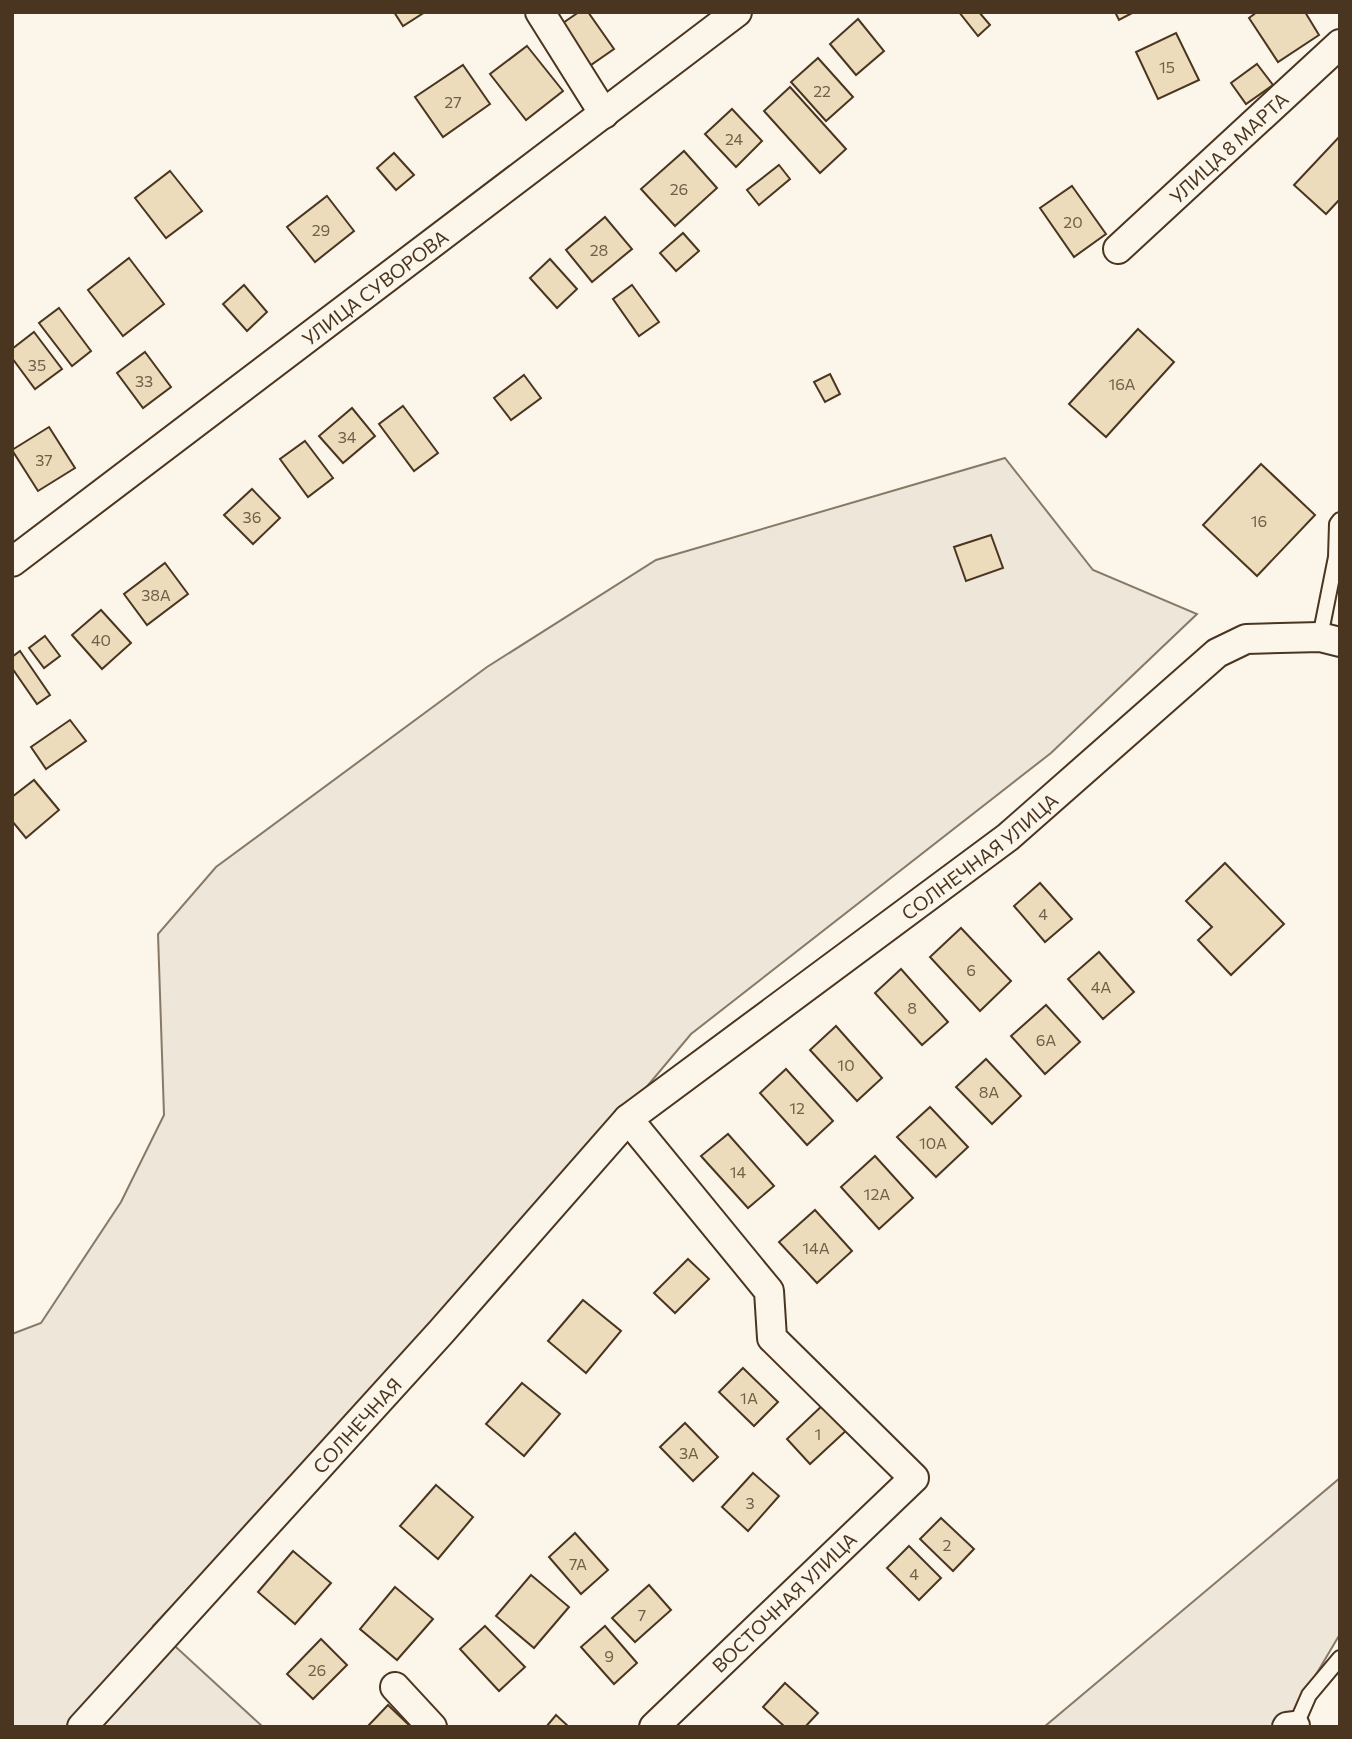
<svg xmlns="http://www.w3.org/2000/svg" width="1352" height="1739" viewBox="0 0 1352 1739" font-family="Commissioner,sans-serif">
	<rect width="100%" height="100%" fill="#fbf6e9"/>
	<g fill="#ede6d9" stroke="#887966" stroke-width="2">
		<polygon points="1005,458 1093,570 1197,614 1051,753 691,1034 441,1332 293,1479 153,1626 263,1727 12,1727 12,1334 41,1323 121,1202 164,1115 158,934 216,867 487,667 656,560"/>
		<polygon points="1340,1478 1340,1634 1285,1727 1044,1727"/>
	</g>
	<g fill="#ecdcbc" stroke="#4a3520" stroke-width="2">
		<polygon points="394,12 425,12 403,26"/>
		<polygon points="579,12 588,12 614,49 588,67 560,25"/>
		<polygon points="959,12 979,12 990,25 978,36"/>
		<polygon points="1115,12 1134,12 1119,20"/>
		<polygon points="1257,12 1305,12 1319,35 1278,62 1249,18"/>
		<polygon points="858,19 884,51 856,75 830,44"/>
		<polygon points="1176,33 1199,80 1158,99 1136,52"/>
		<polygon points="527,46 563,91 526,120 490,74"/>
		<polygon points="818,58 853,97 826,121 791,82"/>
		<polygon points="1257,64 1273,85 1246,104 1231,83"/>
		<polygon points="463,65 490,104 443,137 415,97"/>
		<polygon points="790,87 846,149 820,173 764,111"/>
		<polygon points="732,109 762,141 736,167 705,134"/>
		<polygon points="1340,136 1340,199 1326,214 1294,185"/>
		<polygon points="684,151 717,188 675,226 641,189"/>
		<polygon points="394,153 414,175 396,190 377,168"/>
		<polygon points="779,165 790,179 759,205 747,190"/>
		<polygon points="170,171 202,211 166,238 135,198"/>
		<polygon points="1072,186 1106,234 1074,257 1040,208"/>
		<polygon points="327,196 354,231 315,262 287,227"/>
		<polygon points="605,217 632,249 592,282 566,250"/>
		<polygon points="683,233 699,251 676,271 660,253"/>
		<polygon points="129,258 164,304 123,336 88,290"/>
		<polygon points="550,259 577,289 557,308 530,278"/>
		<polygon points="244,285 267,312 247,331 223,304"/>
		<polygon points="632,285 659,322 639,336 613,299"/>
		<polygon points="59,308 91,351 72,366 39,323"/>
		<polygon points="1138,329 1174,362 1106,437 1069,404"/>
		<polygon points="34,332 62,369 35,389 12,358 12,349"/>
		<polygon points="145,352 171,387 143,408 117,373"/>
		<polygon points="830,374 840,394 825,402 814,382"/>
		<polygon points="524,375 541,398 511,420 494,398"/>
		<polygon points="403,406 438,453 414,471 379,424"/>
		<polygon points="352,408 375,436 343,463 319,436"/>
		<polygon points="49,427 75,468 38,491 12,450"/>
		<polygon points="305,441 333,478 308,497 280,459"/>
		<polygon points="1261,464 1315,515 1257,576 1203,525"/>
		<polygon points="252,489 280,518 253,544 224,515"/>
		<polygon points="991,535 1003,568 966,581 954,547"/>
		<polygon points="165,563 188,594 147,625 124,594"/>
		<polygon points="101,610 131,643 102,669 72,635"/>
		<polygon points="45,636 60,656 44,668 29,648"/>
		<polygon points="20,651 50,695 37,704 12,668 12,657"/>
		<polygon points="70,720 86,741 46,769 31,747"/>
		<polygon points="34,780 59,810 26,838 12,821 12,797"/>
		<polygon points="1225,863 1284,924 1231,975 1198,940 1212,927 1186,901"/>
		<polygon points="1040,883 1072,919 1045,942 1014,906"/>
		<polygon points="961,928 1011,981 980,1011 930,957"/>
		<polygon points="1099,952 1134,992 1103,1019 1068,979"/>
		<polygon points="901,969 948,1022 922,1045 875,993"/>
		<polygon points="1046,1005 1080,1042 1045,1074 1011,1036"/>
		<polygon points="836,1026 882,1078 857,1101 810,1050"/>
		<polygon points="986,1059 1021,1096 992,1124 956,1087"/>
		<polygon points="786,1069 833,1121 807,1145 760,1093"/>
		<polygon points="930,1107 968,1147 936,1177 897,1137"/>
		<polygon points="728,1134 774,1186 748,1208 701,1156"/>
		<polygon points="875,1156 913,1198 879,1229 841,1187"/>
		<polygon points="815,1210 852,1251 817,1283 779,1242"/>
		<polygon points="688,1259 709,1279 675,1313 654,1293"/>
		<polygon points="583,1300 621,1331 586,1373 548,1341"/>
		<polygon points="743,1368 778,1402 754,1426 719,1392"/>
		<polygon points="522,1383 560,1414 524,1456 486,1424"/>
		<polygon points="826,1402 850,1427 810,1464 787,1439"/>
		<polygon points="685,1423 718,1457 693,1481 660,1447"/>
		<polygon points="753,1473 779,1496 748,1531 722,1507"/>
		<polygon points="436,1485 473,1517 438,1559 400,1526"/>
		<polygon points="941,1518 974,1549 953,1571 920,1539"/>
		<polygon points="575,1533 608,1570 581,1594 549,1557"/>
		<polygon points="909,1546 941,1578 919,1600 887,1568"/>
		<polygon points="293,1551 331,1583 295,1624 258,1592"/>
		<polygon points="531,1575 569,1607 534,1648 496,1616"/>
		<polygon points="649,1585 671,1610 635,1642 612,1618"/>
		<polygon points="395,1587 433,1619 397,1660 360,1629"/>
		<polygon points="485,1626 525,1667 499,1691 460,1649"/>
		<polygon points="605,1626 637,1663 614,1684 581,1647"/>
		<polygon points="321,1639 347,1665 313,1699 287,1674"/>
		<polygon points="785,1683 818,1713 805,1727 785,1727 763,1707"/>
		<polygon points="388,1705 411,1727 367,1727"/>
		<polygon points="556,1715 569,1727 546,1727"/>
	</g>
	<g fill="none" stroke-linecap="round" stroke-linejoin="round">
		<g stroke="#4a3520" stroke-width="18">
			<g id="lane">
				<polyline points="1320,637 1336,557 1337,524 1340,520"/>
				<polyline points="1295,1727 1309,1695 1340,1658"/>
			</g>
		</g>
		<g stroke="#4a3520" stroke-width="32">
			<g id="street">
				<polyline points="540,12 604,114"/>
				<path id="s1" d="M1118,249L1340,44"/>
				<path id="s2" d="M12,562L737,12"/>
				<polyline points="628,1119 769,1291 772,1338 914,1478 654,1727"/>
				<polyline points="395,1687 432,1727"/>
				<path id="s3" d="M82,1727L441,1332L628,1119L1008,837L1217,653L1246,639L1320,637L1340,642"/>
				<polyline points="1287,1727 1295,1726"/>
			</g>
		</g>
		<use href="#lane" stroke="#fbf6e9" stroke-width="14"/>
		<use href="#street" stroke="#fbf6e9" stroke-width="28"/>
	</g>
	<g text-anchor="middle" dominant-baseline="central" stroke-width="5" stroke-linejoin="round" paint-order="stroke">
		<g font-size="16" fill="#725f47">
			<text x="1167" y="66">15</text>
			<text x="822" y="90">22</text>
			<text x="453" y="101">27</text>
			<text x="734" y="138">24</text>
			<text x="679" y="188">26</text>
			<text x="1073" y="221">20</text>
			<text x="321" y="229">29</text>
			<text x="599" y="249">28</text>
			<text x="37" y="364">35</text>
			<text x="144" y="380">33</text>
			<text x="1122" y="383">16А</text>
			<text x="347" y="436">34</text>
			<text x="44" y="459">37</text>
			<text x="252" y="516">36</text>
			<text x="1259" y="520">16</text>
			<text x="156" y="594">38А</text>
			<text x="101" y="639">40</text>
			<text x="1043" y="913">4</text>
			<text x="971" y="969">6</text>
			<text x="1101" y="986">4А</text>
			<text x="912" y="1007">8</text>
			<text x="1046" y="1039">6А</text>
			<text x="846" y="1064">10</text>
			<text x="989" y="1091">8А</text>
			<text x="797" y="1107">12</text>
			<text x="933" y="1142">10А</text>
			<text x="738" y="1171">14</text>
			<text x="877" y="1193">12А</text>
			<text x="816" y="1247">14А</text>
			<text x="749" y="1397">1А</text>
			<text x="818" y="1433">1</text>
			<text x="689" y="1452">3А</text>
			<text x="750" y="1502">3</text>
			<text x="947" y="1544">2</text>
			<text x="578" y="1563">7А</text>
			<text x="914" y="1573">4</text>
			<text x="642" y="1614">7</text>
			<text x="609" y="1655">9</text>
			<text x="317" y="1669">26</text>
		</g>
		<g font-size="19" fill="#4a3520" stroke="#fbf6e9">
			<text stroke="none"><textPath href="#s1" startOffset="150">УЛИЦА 8 МАРТА</textPath></text>
			<text stroke="none"><textPath href="#s2" startOffset="455">УЛИЦА СУВОРОВА</textPath></text>
			<text stroke="none"><textPath href="#s3" startOffset="1256">СОЛНЕЧНАЯ УЛИЦА</textPath></text>
			<text stroke="none"><textPath href="#s3" startOffset="408">СОЛНЕЧНАЯ</textPath></text>
			<text transform="translate(784 1602) rotate(-44)">ВОСТОЧНАЯ УЛИЦА</text>
		</g>
	</g>
	<rect width="1352" height="1739" fill="none" stroke="#4a3520" stroke-width="28"/>
</svg>
